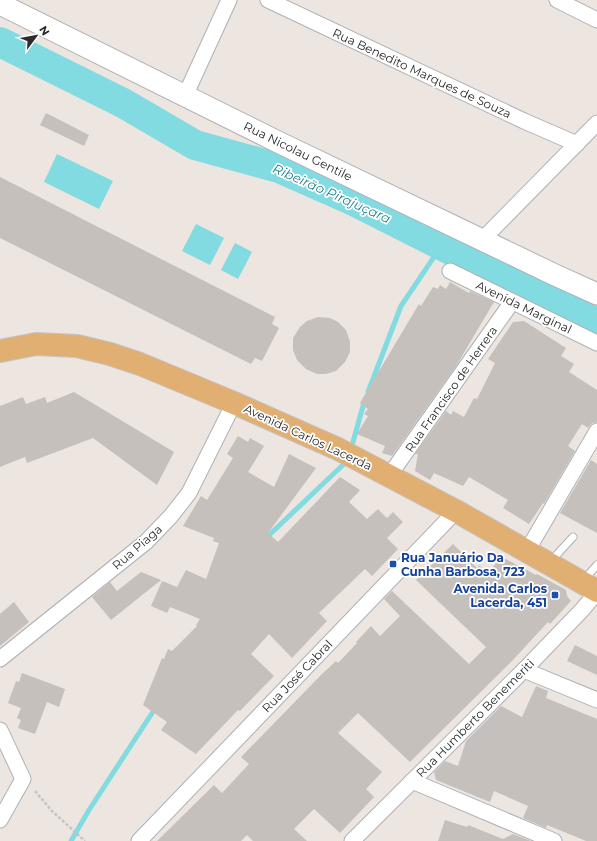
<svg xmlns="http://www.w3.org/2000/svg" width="597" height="841" viewBox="0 0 597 841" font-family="Montserrat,sans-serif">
	<rect width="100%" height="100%" fill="#ece5e0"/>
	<g fill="#81dbe0">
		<polygon points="57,154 113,181 99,209 44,182"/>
		<polygon points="196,224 224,238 210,265 182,251"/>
		<polygon points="235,243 252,252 238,279 221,270"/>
	</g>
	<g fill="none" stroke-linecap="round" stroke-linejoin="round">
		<g stroke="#81dbe0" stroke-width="5">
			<polyline points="368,392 401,306 442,245"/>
			<polyline points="351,449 365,399"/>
			<polyline points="265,539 347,461"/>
			<polyline points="71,841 89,810 156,707"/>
		</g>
		<polyline stroke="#81dbe0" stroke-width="30" points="0,42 123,103 195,145 279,168 354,201 563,307 597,322"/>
	</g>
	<g fill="#c5c0bc">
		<polygon points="46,113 89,135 84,146 40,125"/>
		<polygon points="0,177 275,317 272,324 279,328 262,361 255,358 251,364 0,238"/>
		<polygon points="450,282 469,293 470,291 494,302 456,366 392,456 382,453 385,446 357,434 368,416 364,414 368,409 360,403 419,304 421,306 433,287 438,289 440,285 446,289"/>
		<polygon points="318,317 330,318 338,322 346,330 350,342 350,352 345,362 336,371 326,374 317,374 306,369 297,360 293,350 293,338 300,327 307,321"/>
		<polygon points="524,321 566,348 561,356 574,364 569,372 597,390 597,422 592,423 588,428 582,424 568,446 575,451 544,504 543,503 529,524 503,508 508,500 469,477 463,486 434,473 430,480 415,471 418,454 415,454 446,411 451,415 453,411 464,417 474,398 477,399 495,363 488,359 513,322"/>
		<polygon points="74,392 174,452 157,485 93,438 27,463 25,457 0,467 0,406 23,397 26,404 45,397 47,403"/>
		<polygon points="238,436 248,442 250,438 264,446 248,472 274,487 289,454 316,468 268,533 278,542 340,477 360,490 349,502 367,519 378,509 387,518 393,512 403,522 387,538 398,549 372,576 365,569 319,613 327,621 292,658 269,634 251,654 274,676 240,711 238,710 196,754 161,730 167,722 143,705 162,658 164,659 168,649 172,651 197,626 196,625 200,619 170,607 167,613 151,606 162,581 177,587 186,570 206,579 219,543 213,541 214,538 183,526 201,496 207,500 233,458 227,454"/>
		<polygon points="591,460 597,464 597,533 560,513"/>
		<polygon points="453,544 477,568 479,565 487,573 502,557 536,575 537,574 566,590 567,596 571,601 550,624 548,622 512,661 410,762 358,713 338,733 382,772 366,789 374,797 340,833 314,809 294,829 307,841 253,841 247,835 241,841 157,841 214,785 222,793 249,764 241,757 321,675 336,661 338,663 357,643 356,642 371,626 380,636 400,616 384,599 392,591 469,664 486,647 416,580"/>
		<polygon points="141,572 161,580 111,620 92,597 110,582 117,591"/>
		<polygon points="14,602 29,622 0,646 0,614"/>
		<polygon points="575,645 597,656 597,675 567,661"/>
		<polygon points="22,673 65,689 59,707 47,702 35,734 18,728 21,720 17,718 21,708 8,703 16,681 19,682"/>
		<polygon points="536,686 548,691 546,698 597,719 597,841 586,841 547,825 546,828 523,818 528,806 494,791 490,802 436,780 434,772 445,761 458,766 466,741 501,706 522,717"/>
		<polygon points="445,820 467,827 468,825 503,839 513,834 531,841 438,841"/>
	</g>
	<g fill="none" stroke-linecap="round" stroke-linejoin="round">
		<g stroke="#adb1b7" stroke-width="9">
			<g id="lane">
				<polyline points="550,562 573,537"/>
				<polyline points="583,581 597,565"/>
			</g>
		</g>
		<g stroke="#adb1b7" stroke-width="17">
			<g id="street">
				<polyline points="268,0 524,121 577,144"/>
				<polyline points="557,0 597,20"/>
				<polyline points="185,96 229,0"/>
				<polyline points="483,239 597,123"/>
				<polyline points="450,271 597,343"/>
				<polyline points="389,476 512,302"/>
				<polyline points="527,551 597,431"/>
				<polyline points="0,659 146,542 171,516 189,493 234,403"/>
				<polyline points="524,670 597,700"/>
				<polyline points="0,730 23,779 0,820"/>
				<polyline points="412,781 554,841"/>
				<polyline points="139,841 456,511"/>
				<polyline points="352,841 524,670 582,610 597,592"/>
			</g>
		</g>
		<g stroke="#adb1b7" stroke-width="23">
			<polyline id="secondary" points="0,4 278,142 553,274 597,294"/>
		</g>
		<g stroke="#c4c4c4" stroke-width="24">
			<polyline id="primary" points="0,351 36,344 77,346 110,354 140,364 234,403 338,449 456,511 597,591"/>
		</g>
		<polyline stroke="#c4c4c4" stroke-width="2.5" stroke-dasharray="3 2" stroke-linecap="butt" points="35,791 52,811 85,841"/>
		<use href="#lane" stroke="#fff" stroke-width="7"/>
		<use href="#street" stroke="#fff" stroke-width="15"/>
		<use href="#secondary" stroke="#fff" stroke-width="21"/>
		<use href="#primary" stroke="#e0af71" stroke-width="22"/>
	</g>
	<g fill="#1a4fb4" stroke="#fff" stroke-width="1.5">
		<rect x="389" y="560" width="8" height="8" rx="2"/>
		<rect x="551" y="591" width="8" height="8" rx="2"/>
	</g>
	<g text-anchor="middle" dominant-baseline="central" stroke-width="3.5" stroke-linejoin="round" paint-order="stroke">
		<g font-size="12" fill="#2c2c2c" stroke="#fff">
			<text transform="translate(422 73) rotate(25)">Rua Benedito Marques de Souza</text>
			<text transform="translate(298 151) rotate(26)">Rua Nicolau Gentile</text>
			<text transform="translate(524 307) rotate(26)">Avenida Marginal</text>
			<text transform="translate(451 389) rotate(-55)">Rua Francisco de Herrera</text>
			<text transform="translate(308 437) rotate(25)">Avenida Carlos Lacerda</text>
			<text transform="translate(137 547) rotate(-41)">Rua Piaga</text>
			<text transform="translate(297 676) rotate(-46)">Rua José Cabral</text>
			<text transform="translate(475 718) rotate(-45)">Rua Humberto Benemeriti</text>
		</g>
		<g font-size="12" font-weight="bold" fill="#164399" stroke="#fff" text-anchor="start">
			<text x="401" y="557">Rua Januário Da<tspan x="401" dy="14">Cunha Barbosa, 723</tspan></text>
			<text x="547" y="588" text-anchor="end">Avenida Carlos<tspan x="547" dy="14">Lacerda, 451</tspan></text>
		</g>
		<g font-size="13" font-style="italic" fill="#1f7f8e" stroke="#fff">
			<text transform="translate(332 193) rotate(24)">Ribeirão Pirajuçara</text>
		</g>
	</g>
	<g transform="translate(36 36) rotate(58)" stroke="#ffffff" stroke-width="3" paint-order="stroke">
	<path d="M0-3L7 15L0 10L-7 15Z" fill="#2c2c2c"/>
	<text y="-6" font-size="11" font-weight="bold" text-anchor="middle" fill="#2c2c2c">N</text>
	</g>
</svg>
